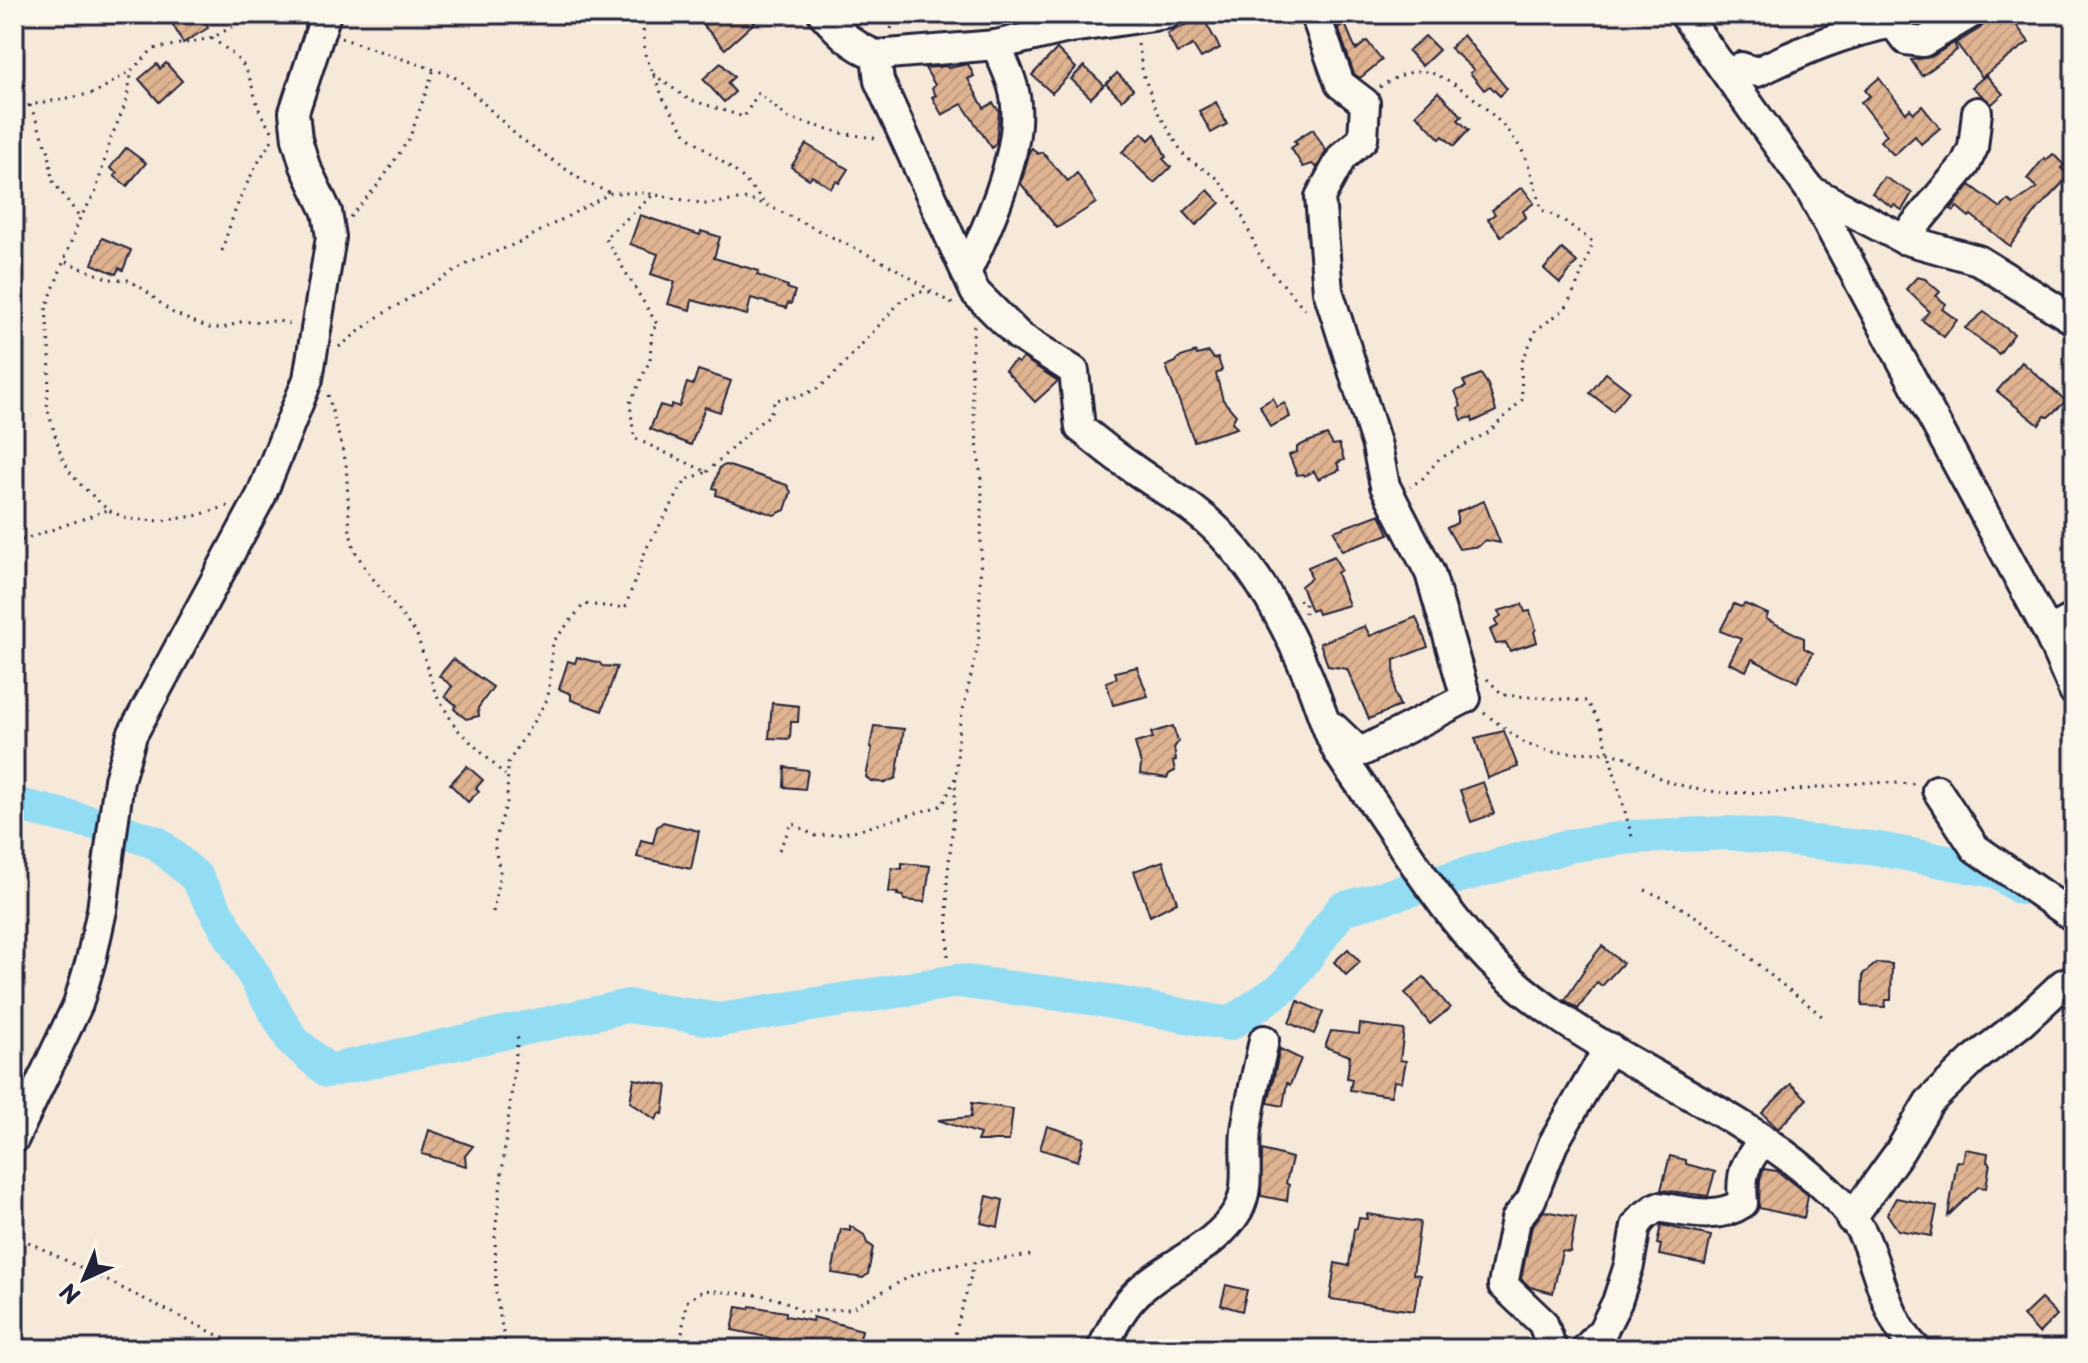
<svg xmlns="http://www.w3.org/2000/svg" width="2088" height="1363" viewBox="0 0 2088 1363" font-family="'Playpen Sans',sans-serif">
	<defs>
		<pattern id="building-hatch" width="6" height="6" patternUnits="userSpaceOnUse" patternTransform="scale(2)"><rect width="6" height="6" fill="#e0b391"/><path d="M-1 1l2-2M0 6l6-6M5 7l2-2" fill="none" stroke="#c09a7e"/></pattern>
	</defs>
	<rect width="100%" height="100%" fill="#f6e9da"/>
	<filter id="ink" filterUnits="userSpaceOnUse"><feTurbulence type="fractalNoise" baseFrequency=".0125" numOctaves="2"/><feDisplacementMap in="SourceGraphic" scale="16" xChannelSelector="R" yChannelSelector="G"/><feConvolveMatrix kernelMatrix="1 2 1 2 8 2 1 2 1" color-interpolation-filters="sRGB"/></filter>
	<g filter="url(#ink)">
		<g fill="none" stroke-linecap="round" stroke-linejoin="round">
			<polyline stroke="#92ddf4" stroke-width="34" points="14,804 111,827 157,843 196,877 292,1040 328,1071 628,1006 720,1020 957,981 1090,998 1229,1024 1285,986 1342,909 1568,846 1632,837 1729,833 1879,849 1995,871 2021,888"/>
		</g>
		<g fill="url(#building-hatch)" stroke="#22223b" stroke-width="2">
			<polygon points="167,14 200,14 208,28 183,43"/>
			<polygon points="715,14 764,14 725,49 703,25"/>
			<polygon points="1995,14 2008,14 2029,42 1982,77 1956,43 1979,29"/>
			<polygon points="1202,16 1220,48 1201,58 1193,45 1177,53 1167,34"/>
			<polygon points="1345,24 1356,50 1367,41 1382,60 1360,78 1354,74 1338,27"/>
			<polygon points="1463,35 1507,89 1500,96 1490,86 1484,90 1470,73 1474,70 1450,48"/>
			<polygon points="1425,36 1439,50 1422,66 1408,51"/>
			<polygon points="1954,43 1957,50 1922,76 1911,60 1931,57"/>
			<polygon points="1057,49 1076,68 1052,93 1032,75"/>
			<polygon points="166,63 182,81 159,102 139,79 157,64 160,69"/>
			<polygon points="721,63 734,77 727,83 735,92 724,102 703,79"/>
			<polygon points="968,64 974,76 968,79 984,108 993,103 999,111 996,143 992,148 962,104 942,115 932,97 936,95 932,89 935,85 925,68 947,66 948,68"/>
			<polygon points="1084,66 1104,85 1091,98 1071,79"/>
			<polygon points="1117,73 1133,89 1122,100 1106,84"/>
			<polygon points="1986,75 2003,94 1992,104 1972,87"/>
			<polygon points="1879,78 1906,113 1910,109 1914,113 1922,106 1940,128 1921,144 1915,136 1894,155 1880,141 1887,135 1861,102 1870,96 1865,90"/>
			<polygon points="1438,92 1462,116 1458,120 1469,130 1454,146 1443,136 1440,139 1416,114"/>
			<polygon points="1216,102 1227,124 1211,133 1199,111"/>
			<polygon points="1313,129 1326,151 1317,168 1312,164 1303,167 1291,148 1297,144 1294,141"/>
			<polygon points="1142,133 1149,140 1155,134 1166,157 1163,159 1171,167 1154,183 1122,152"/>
			<polygon points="806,144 848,169 839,183 836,181 831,188 812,176 809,179 791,167"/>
			<polygon points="126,148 146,163 127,186 114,176 117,173 110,168"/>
			<polygon points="1032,148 1038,154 1042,152 1068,181 1077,173 1096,203 1057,228 1021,184 1030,150"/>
			<polygon points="2053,154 2064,165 2061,168 2064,171 2070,168 2073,172 2039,208 2010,246 1971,215 1969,217 1957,207 1954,211 1951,209 1970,185 2001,208 2008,200 2013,204 2037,188 2027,179 2044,158 2046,160"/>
			<polygon points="1884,177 1912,193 1902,210 1894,205 1892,207 1872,193"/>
			<polygon points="1522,187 1534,203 1523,211 1526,217 1501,236 1488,219 1495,214 1492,210"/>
			<polygon points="1208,190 1220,203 1196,225 1184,212"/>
			<polygon points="640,215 700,235 701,231 720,237 714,258 759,271 757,275 788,286 787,288 795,291 791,304 788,303 786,308 751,298 747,315 692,300 690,310 668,304 675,282 651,274 658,254 630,244"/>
			<polygon points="102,238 131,250 123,270 119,268 116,274 92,264"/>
			<polygon points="1562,249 1577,262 1560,283 1544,269"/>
			<polygon points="1917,277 1925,279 1940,292 1936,296 1946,304 1942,309 1957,320 1944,337 1922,320 1929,311 1906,289"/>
			<polygon points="1984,312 2014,334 1999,354 1965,328"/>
			<polygon points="1196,352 1197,355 1209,352 1214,359 1218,358 1222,370 1216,374 1223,400 1236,415 1232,422 1237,428 1194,441 1166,366 1176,362 1178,358"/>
			<polygon points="1023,358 1058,381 1035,402 1005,370 1015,361 1018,363"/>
			<polygon points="2022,362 2066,401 2048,417 2045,416 2039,425 1997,391"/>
			<polygon points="698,370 731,381 720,412 705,407 691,445 650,429 660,405 670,408 672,404 679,407 687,383 693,385"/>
			<polygon points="1606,373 1629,391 1613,411 1590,393"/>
			<polygon points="1481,374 1488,385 1496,411 1473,422 1472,417 1462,420 1458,408 1461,406 1455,391 1466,387 1463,381"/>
			<polygon points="1273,398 1277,407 1285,403 1290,417 1270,427 1260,406"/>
			<polygon points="1327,435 1333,445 1339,444 1344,460 1337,463 1340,470 1318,479 1314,471 1304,476 1303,474 1297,475 1289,455 1297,452 1297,447 1305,443"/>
			<polygon points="726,465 787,485 791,492 785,510 774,515 716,495 717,489 713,488 720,467"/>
			<polygon points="1484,501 1500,543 1485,540 1479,546 1459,549 1447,528 1457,523 1457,512"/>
			<polygon points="1380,514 1389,534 1342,551 1334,531"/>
			<polygon points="1334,556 1341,570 1337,573 1349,605 1318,614 1316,609 1311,611 1301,586 1311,578 1308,567"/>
			<polygon points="1522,604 1525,612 1530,611 1536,629 1534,632 1537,642 1510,651 1506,643 1496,644 1490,630 1498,626 1495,620 1501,616 1498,611"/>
			<polygon points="1734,604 1741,607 1745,604 1768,614 1766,619 1804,638 1804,648 1813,653 1797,682 1752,659 1746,671 1729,663 1741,639 1720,631"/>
			<polygon points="1416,617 1428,647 1394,660 1395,694 1400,706 1369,719 1347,669 1328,666 1320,643 1365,626 1370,636"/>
			<polygon points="577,657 600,663 602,666 617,667 602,711 571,700 571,694 559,689 568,661 575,663"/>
			<polygon points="453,659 493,687 478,708 479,716 466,719 454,709 456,705 445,696 452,686 439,676"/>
			<polygon points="1137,667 1148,696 1113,705 1106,682 1117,678 1115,672"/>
			<polygon points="772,703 799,706 798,722 791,722 790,739 769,738"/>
			<polygon points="874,726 904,729 896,778 885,783 871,781 866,777 872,748 870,747"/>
			<polygon points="1173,726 1178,742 1174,748 1176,760 1173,762 1175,771 1169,774 1167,778 1140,774 1141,764 1135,743 1153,738 1151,733"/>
			<polygon points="1504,731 1518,767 1488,778 1475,738"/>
			<polygon points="467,766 483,780 476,788 479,791 468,802 450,784"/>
			<polygon points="785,767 808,770 805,789 784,787"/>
			<polygon points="1483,782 1494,814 1471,822 1460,790"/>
			<polygon points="663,822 699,831 691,869 637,857 641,840 653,843 657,827"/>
			<polygon points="1163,861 1177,902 1150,916 1134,871"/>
			<polygon points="902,863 930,866 925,902 904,900 903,896 897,895 898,893 889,892 892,868 902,869"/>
			<polygon points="1602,946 1623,963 1602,986 1597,982 1578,1009 1565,1000 1584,971 1583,970"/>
			<polygon points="1348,949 1360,962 1346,975 1334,962"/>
			<polygon points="1877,963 1892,964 1891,1000 1886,1000 1885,1007 1862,1006 1863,974"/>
			<polygon points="1424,977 1450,1008 1430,1024 1405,993"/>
			<polygon points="1298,1001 1323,1012 1314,1034 1289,1023"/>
			<polygon points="1360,1024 1404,1030 1400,1060 1406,1061 1402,1082 1394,1081 1391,1096 1350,1090 1352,1079 1347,1078 1350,1056 1325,1047 1331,1031 1359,1034"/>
			<polygon points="1280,1049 1301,1059 1290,1085 1287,1083 1283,1106 1268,1103"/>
			<polygon points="634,1079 667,1085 663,1114 659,1113 656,1120 630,1102"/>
			<polygon points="1791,1084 1807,1099 1778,1129 1762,1113"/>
			<polygon points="972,1103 1013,1109 1009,1141 977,1141 980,1134 938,1120 971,1117"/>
			<polygon points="1047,1126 1084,1138 1078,1161 1040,1149"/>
			<polygon points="429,1130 473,1146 465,1156 466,1166 422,1154"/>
			<polygon points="1965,1149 1988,1153 1987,1162 1990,1163 1986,1188 1978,1187 1948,1216 1957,1161 1963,1162"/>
			<polygon points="1262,1150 1292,1158 1286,1183 1289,1185 1287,1201 1261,1196"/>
			<polygon points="1670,1156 1686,1160 1686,1164 1715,1172 1708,1196 1661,1190"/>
			<polygon points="1764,1169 1777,1171 1808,1195 1804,1218 1759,1208 1760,1179"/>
			<polygon points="987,1196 1003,1200 998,1227 981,1223"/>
			<polygon points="1896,1198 1937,1206 1931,1236 1898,1230 1887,1214"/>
			<polygon points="1544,1211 1576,1217 1570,1252 1562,1251 1553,1293 1530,1287 1521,1279 1532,1226"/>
			<polygon points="1367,1214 1420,1222 1413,1274 1420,1275 1414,1311 1330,1299 1335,1263 1349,1266 1354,1229 1357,1228 1359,1218 1368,1219"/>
			<polygon points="1661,1225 1711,1236 1705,1264 1659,1255 1661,1245 1657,1244"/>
			<polygon points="850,1226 864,1235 867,1243 873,1247 868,1274 863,1278 832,1273 841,1229 850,1231"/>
			<polygon points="1226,1285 1247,1290 1242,1311 1221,1305"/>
			<polygon points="2041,1299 2057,1315 2039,1333 2023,1316"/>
			<polygon points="750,1306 786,1312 786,1316 812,1321 813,1317 862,1330 858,1349 826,1349 732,1330 737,1307 749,1309"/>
		</g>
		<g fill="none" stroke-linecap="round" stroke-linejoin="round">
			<g stroke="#22223b" stroke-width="34">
				<g id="minor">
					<path d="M823,14C839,32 852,46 876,55L996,45L1064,29L1167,14"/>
					<polyline points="1315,14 1340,84 1365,103 1363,139 1342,157 1320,197 1328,291 1377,446 1385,486 1430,573 1466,698 1363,751 1355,748 1333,727"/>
					<polyline points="1684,14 1810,190 2048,632 2074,691"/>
					<path d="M876,55L879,81L975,292L1019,336L1074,371L1080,428C1097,441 1113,455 1131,467C1161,489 1197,508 1223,536C1257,572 1284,621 1304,667C1317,694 1323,723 1337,750C1350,772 1367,793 1381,814C1411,858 1439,903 1475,944C1564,1046 1703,1086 1807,1172C1829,1190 1854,1213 1865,1239C1881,1276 1887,1320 1916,1349"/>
					<path d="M1741,67L1757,72C1804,50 1842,33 1893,23L1906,40L1923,42L1970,14"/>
					<polyline points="1810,190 1903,239 1978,260 2074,320"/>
					<polyline points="1903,239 1965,165 1973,148 1977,112"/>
					<path d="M966,273C988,227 1020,156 1016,105C1015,84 1004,64 996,45"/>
					<polyline points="2048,632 2074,618"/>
					<polyline points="1937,790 1975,848 2074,917"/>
					<polyline points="14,1139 78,1004 91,960 102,910 119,780 132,735 261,496 308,379 331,237 327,212 305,166 297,139 294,112 326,14"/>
					<polyline points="1851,1219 1900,1151 1929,1102 1973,1060 2022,1022 2063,984 2074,980"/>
					<path d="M1102,1349C1111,1330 1119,1312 1134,1296C1164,1264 1215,1250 1238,1210C1251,1187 1243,1157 1246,1131C1250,1101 1258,1070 1264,1040"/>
					<polyline points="1552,1349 1543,1323 1503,1285 1516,1219 1531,1200 1553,1144 1609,1047"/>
					<path d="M1586,1349L1603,1330L1617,1302L1629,1265L1636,1226L1643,1217L1657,1207C1687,1211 1716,1221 1743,1203C1740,1172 1745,1164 1763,1140"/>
				</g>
			</g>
			<g stroke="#22223b" stroke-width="3" stroke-dasharray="2 6" stroke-linecap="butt">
				<polyline points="642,14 645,54 664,100 687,135 741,176 765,203"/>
				<polyline points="891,29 897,14"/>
				<path d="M212,38C224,48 242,58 248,74C257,98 255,110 273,132"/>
				<polyline points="341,38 453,76 466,86 517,136 586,183 611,193"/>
				<polyline points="1138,44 1143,74 1157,111 1185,157 1217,178 1238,206 1261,259 1309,314"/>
				<polyline points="653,74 688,99 744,117 758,93 788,118 842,133 880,139"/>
				<path d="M1380,87C1393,78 1411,69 1427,72C1458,78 1511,127 1525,156C1532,173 1536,193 1542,210L1566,222L1593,242L1578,283L1565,309L1536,330L1521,364L1522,400L1489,432L1439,459L1423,478L1410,487"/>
				<polyline points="30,105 49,152 52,180 79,216"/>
				<polyline points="14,114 30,105 95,93 132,70"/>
				<polyline points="350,217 381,181 410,137 434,69"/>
				<path d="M222,251C235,206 247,179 272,140"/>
				<polyline points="66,262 109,279 129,280 146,291 171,312 209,328 223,328 241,322 278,321 292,324"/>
				<polyline points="339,347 376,318 467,264 522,241 611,193 645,193 706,204 746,199 765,204 893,267 954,305"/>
				<polyline points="328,395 346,463 350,533 355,551 367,571 417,635 435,692 456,728 505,775"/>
				<path d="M707,472C728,453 748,430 770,415L775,400L800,396L817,389L832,377L902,300L919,292H932"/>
				<polyline points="228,506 195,516 160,521 128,519 108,510 82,486 71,474 61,455 47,407 50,359 46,308 80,218 95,194 111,138 126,103 132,70 153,49 212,38 246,19 264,14 299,21"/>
				<polyline points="14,543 108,510"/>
				<polyline points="1299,600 1305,602 1305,613"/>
				<polyline points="1487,679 1503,695 1587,701 1601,725 1632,837"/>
				<polyline points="1484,713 1526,744 1552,752 1609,753 1626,757 1663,780 1694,789 1727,793 1780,792 1870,782 1916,784"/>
				<polyline points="779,850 792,823 815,836 838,834 863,829 943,805 955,778"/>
				<path d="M1645,890C1692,909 1730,940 1768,973C1788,990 1806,1001 1826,1020"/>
				<polyline points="493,912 500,872 494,844 507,802 508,763 548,698 553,642 584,604 625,608 646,549 686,480 707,472 634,438 630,403 650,360 652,329 658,326 605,238 653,195"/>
				<polyline points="948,956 947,881 954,814 959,727 979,641 982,489 973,405 971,363 974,324"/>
				<polyline points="14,1235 246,1349"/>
				<polyline points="506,1349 496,1294 495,1233 518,1036"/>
				<polyline points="680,1349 686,1302 704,1290 767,1296 789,1303 802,1312 850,1309 913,1275 940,1267 1032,1255"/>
				<polyline points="951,1349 975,1261"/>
			</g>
			<use href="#minor" stroke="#fbf7ec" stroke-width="28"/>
		</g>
	</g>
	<rect width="2088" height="1363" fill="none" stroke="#fbf7ec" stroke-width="48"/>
	<rect x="24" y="24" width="2040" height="1315" fill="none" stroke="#22223b" stroke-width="3" filter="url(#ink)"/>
	<g transform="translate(84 1279) rotate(224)" stroke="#fbf7ec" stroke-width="6" paint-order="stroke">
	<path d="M0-6L14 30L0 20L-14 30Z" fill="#22223b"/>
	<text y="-12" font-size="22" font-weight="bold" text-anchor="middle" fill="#22223b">N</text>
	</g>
</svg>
